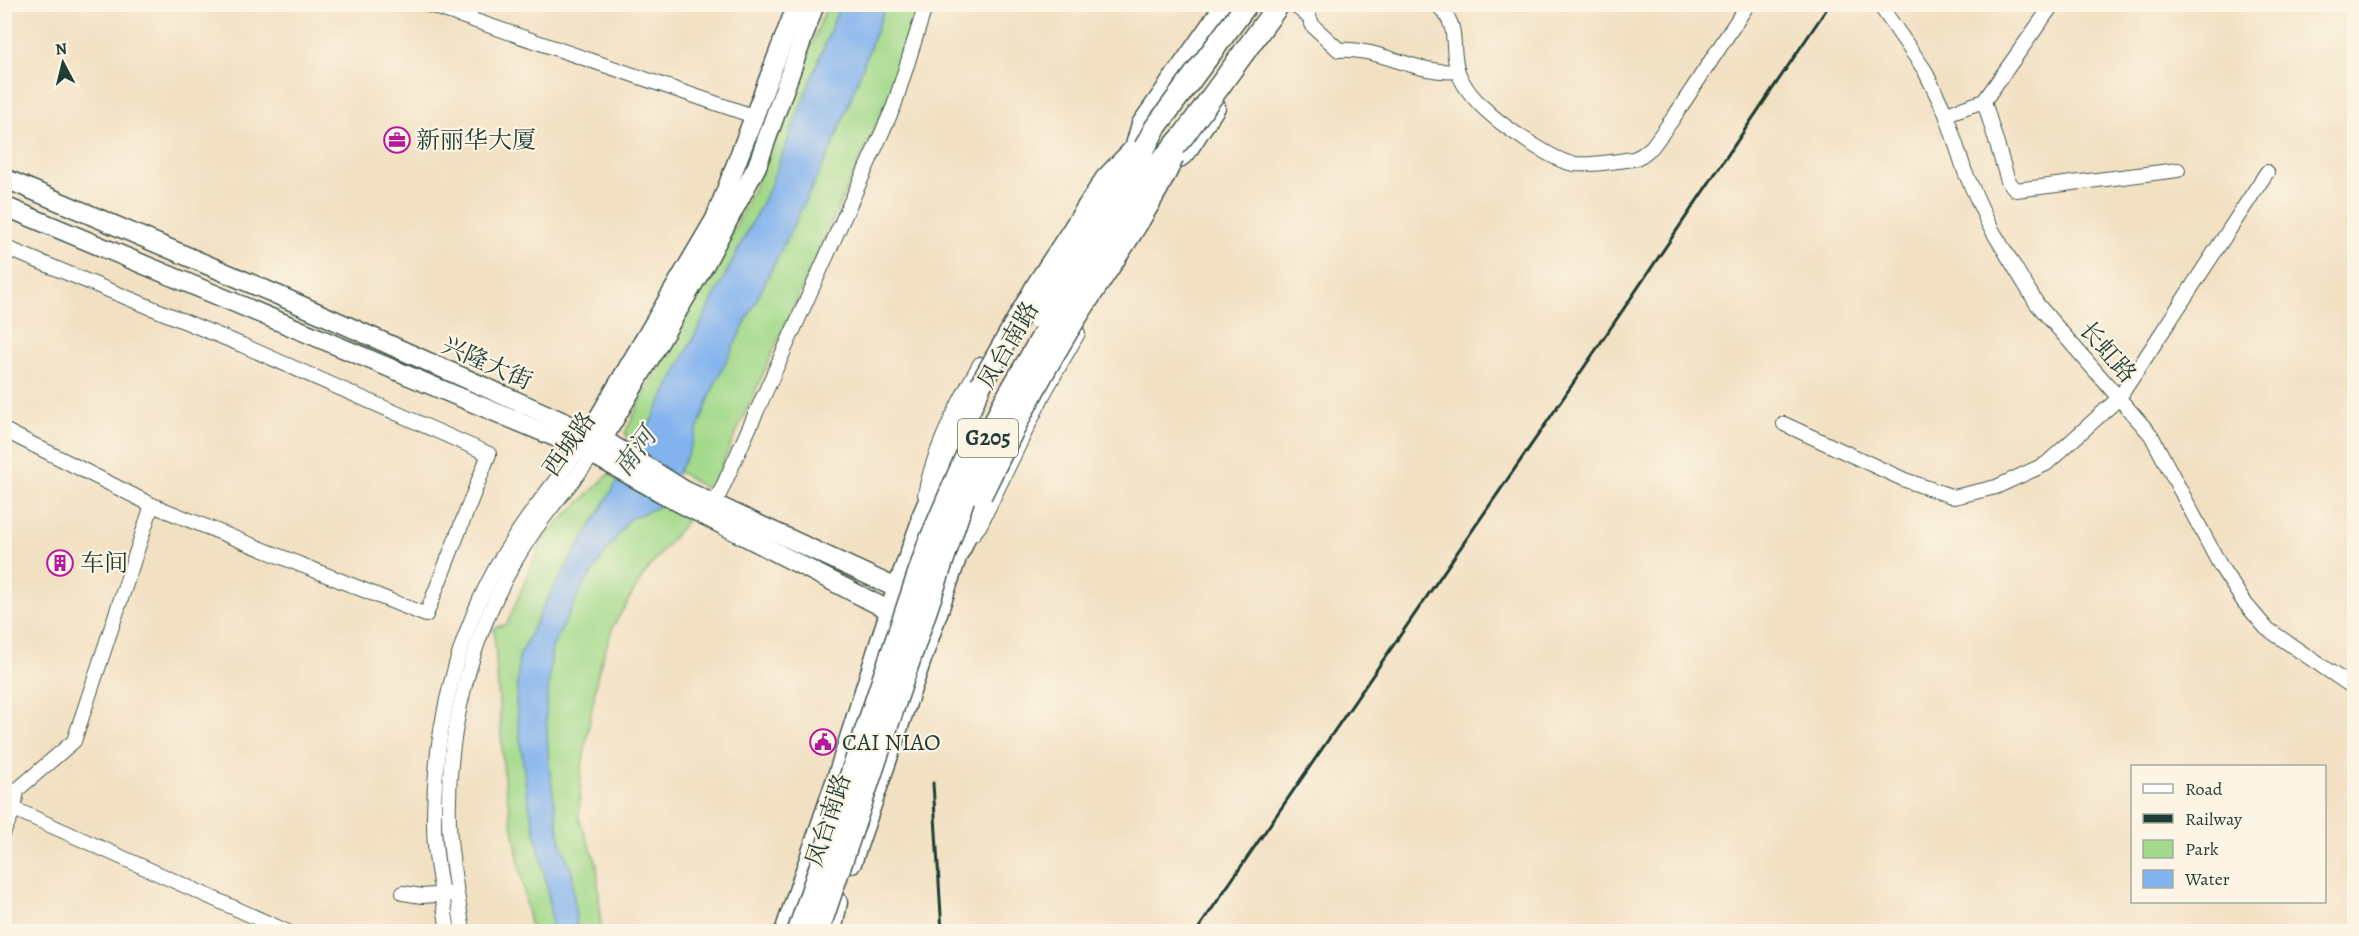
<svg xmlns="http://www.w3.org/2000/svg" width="2359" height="936" viewBox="0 0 2359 936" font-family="Alegreya,'Noto Serif SC',serif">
	<rect width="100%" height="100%" fill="#fcf5e5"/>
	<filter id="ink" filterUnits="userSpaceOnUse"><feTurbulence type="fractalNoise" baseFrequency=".0167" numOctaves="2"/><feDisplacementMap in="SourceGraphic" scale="12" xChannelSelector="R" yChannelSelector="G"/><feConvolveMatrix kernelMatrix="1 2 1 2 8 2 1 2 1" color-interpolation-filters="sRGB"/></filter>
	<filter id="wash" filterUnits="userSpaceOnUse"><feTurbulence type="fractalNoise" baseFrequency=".008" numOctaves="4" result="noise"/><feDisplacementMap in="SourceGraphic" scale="24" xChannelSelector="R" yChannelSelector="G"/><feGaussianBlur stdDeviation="1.35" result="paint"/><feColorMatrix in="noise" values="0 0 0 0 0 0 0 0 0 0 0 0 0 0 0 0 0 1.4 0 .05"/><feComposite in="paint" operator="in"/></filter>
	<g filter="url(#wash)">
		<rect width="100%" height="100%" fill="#f2e0c2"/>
		<g fill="#a2d98a" stroke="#608b5f" stroke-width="1.5">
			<polygon points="827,5 919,5 888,98 710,491 630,442 625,433 646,390 719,261 773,147"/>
			<polygon points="609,474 687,520 643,576 613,626 598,672 581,773 579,819 597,864 601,931 531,931 504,778 494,628 507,624 544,537"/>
		</g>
		<polygon fill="#83b3ee" stroke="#517891" stroke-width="1.5" points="840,5 886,5 834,143 714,386 688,454 658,507 629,519 583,586 552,648 546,713 549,766 560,839 572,872 577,931 553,931 547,886 527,795 516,705 519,657 545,603 639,445 769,189"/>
	</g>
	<g filter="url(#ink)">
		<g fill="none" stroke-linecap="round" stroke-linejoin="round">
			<g stroke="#3f5549" stroke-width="16">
				<g id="minor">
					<polyline points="426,4 756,117"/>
					<path d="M1293,4L1309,17L1313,26L1339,50C1380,47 1416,75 1457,71"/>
					<path d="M1436,4C1462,26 1449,45 1458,72C1463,86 1476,102 1488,112C1503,126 1555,162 1574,164C1594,166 1615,161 1634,159L1642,155L1652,147L1674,117L1748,4"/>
					<polyline points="1879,4 1924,69 1946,114 1965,172 1989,225 2037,304 2151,435 2221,567 2244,602 2266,628 2354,688"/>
					<polyline points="1984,101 2008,181 2016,190 2178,170"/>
					<polyline points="1946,114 1984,101 2053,4"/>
					<polyline points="4,247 242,345 489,454 426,615 152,505 4,430"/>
					<polyline points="1784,424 1905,480 1954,497 1996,487 2046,464 2119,398 2267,172"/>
					<path d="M925,495C932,454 959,401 980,364"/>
					<polyline points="715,504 894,106 926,4"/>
					<polyline points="973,534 980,525 1044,393 1078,333"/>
					<polyline points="14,809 288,932"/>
					<polyline points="4,831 14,809 17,790 74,741 152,505"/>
					<polyline points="403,893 422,896 449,894"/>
					<path d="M448,932C443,895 434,859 434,823C433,730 457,631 505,552C528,515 554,482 581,448"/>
					<path d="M463,932C458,895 450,860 449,823C446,733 471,636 517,558C538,521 567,489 593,455"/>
				</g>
			</g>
			<g stroke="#3f5549" stroke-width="21">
				<g id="major">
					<polyline points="1128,163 1132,156 1141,124 1225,4"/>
					<polyline points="1165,169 1186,153 1216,107"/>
					<polyline points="4,178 280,296 604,440 684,490 907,593"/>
					<polyline points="4,206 581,448 676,501 900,616"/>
					<polyline points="583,444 715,219 797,4"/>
					<polyline points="597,449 704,266 757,166 815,4"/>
					<polyline points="852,863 960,549 961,536"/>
					<polyline points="784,932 836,779 897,587 922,518 929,508"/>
					<polyline points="832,932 838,902"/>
				</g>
			</g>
			<g stroke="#3f5549" stroke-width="24">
				<g id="highway">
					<polyline points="922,518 981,384"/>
					<polyline points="960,549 981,495"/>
				</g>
			</g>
			<use href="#minor" stroke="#fff" stroke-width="14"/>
			<use href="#major" stroke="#fff" stroke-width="18"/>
			<use href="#highway" stroke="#fff" stroke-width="21"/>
			<g stroke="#1f3d34" stroke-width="3">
				<polyline points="933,783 942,932"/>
				<polyline points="1196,932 1549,419 1830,4"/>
			</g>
			<g stroke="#3f5549" stroke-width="24" stroke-linecap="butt">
				<g id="highway-bridge">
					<polyline points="1037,317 1093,226 1136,164 1155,128 1247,4"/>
					<polyline points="981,384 1038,284 1068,238 1106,179 1132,152"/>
					<path d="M981,495C1007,442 1033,388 1064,337C1100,277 1144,221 1173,157"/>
					<polyline points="798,932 928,545 967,454"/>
					<polyline points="818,932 964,498 976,464 1002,406 1070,289 1149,175 1184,135 1279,4"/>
				</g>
			</g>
			<use href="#highway-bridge" stroke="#fff" stroke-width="21"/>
		</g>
	</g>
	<defs>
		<g id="office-ring" transform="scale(1.35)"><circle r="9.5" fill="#fcf5e5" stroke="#b5179e" stroke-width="1.5"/><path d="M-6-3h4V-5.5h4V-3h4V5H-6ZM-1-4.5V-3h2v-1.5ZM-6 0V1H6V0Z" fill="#b5179e"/></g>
		<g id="building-ring" transform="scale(1.35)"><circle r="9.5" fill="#fcf5e5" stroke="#b5179e" stroke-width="1.5"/><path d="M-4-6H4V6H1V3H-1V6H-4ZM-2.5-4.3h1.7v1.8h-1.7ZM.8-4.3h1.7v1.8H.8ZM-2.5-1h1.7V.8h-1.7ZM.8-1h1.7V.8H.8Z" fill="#b5179e"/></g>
		<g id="civic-ring" transform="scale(1.35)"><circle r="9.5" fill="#fcf5e5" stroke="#b5179e" stroke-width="1.5"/><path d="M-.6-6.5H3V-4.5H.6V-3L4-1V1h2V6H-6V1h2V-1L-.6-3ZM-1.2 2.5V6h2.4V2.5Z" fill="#b5179e"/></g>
	</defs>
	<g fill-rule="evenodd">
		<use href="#office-ring" x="397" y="140"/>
		<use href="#building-ring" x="60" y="563"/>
		<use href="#civic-ring" x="823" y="742"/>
	</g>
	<g text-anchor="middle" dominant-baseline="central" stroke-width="4.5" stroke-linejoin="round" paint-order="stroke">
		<rect fill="#fcf5e5" stroke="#617469" stroke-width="1.5" x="958" y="419" width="60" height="38" rx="4.5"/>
		<g font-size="22" font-weight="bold" fill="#1f3d34">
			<text x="988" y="438">G205</text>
		</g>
		<g font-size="24" fill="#1f3d34" stroke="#fcf5e5" text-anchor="start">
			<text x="416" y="140">新丽华大厦</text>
			<text x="80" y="563">车间</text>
			<text x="842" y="742">CAI NIAO</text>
		</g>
		<g font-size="24" fill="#1f3d34" stroke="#fcf5e5">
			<text transform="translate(1008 345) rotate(-60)">凤台南路</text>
			<text transform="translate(2108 352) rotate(49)">长虹路</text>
			<text transform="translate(487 363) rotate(24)">兴隆大街</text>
			<text transform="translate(569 444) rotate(-55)">西城路</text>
			<text transform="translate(828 820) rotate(-72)">凤台南路</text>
		</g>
		<g font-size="26" font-style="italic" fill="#385a62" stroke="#fcf5e5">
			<text transform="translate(635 452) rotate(-54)">南河</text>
		</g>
	</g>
	<rect width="2359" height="936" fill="none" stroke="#fcf5e5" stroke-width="24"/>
	<rect x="2131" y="765" width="195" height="138" fill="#fcf5e5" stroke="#a4ab9e" stroke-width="1.5"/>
	<rect x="2143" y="784" width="30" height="9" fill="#ffffff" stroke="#a4ab9e" stroke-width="1.5"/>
	<text x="2185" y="795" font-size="18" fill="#1f3d34">Road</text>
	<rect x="2143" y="814" width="30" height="9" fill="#1f3d34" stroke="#a4ab9e" stroke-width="1.5"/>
	<text x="2185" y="825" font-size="18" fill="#1f3d34">Railway</text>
	<rect x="2143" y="840" width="30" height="18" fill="#a2d98a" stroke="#a4ab9e" stroke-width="1.5"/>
	<text x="2185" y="855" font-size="18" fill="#1f3d34">Park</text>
	<rect x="2143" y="870" width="30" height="18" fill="#83b3ee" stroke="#a4ab9e" stroke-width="1.5"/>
	<text x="2185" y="885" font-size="18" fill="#1f3d34">Water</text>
	<g transform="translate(63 63) rotate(353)" stroke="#fcf5e5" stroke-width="4.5" paint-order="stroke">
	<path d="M0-4.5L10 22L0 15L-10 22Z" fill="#1f3d34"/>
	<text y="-9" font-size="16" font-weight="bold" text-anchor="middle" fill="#1f3d34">N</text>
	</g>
</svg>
